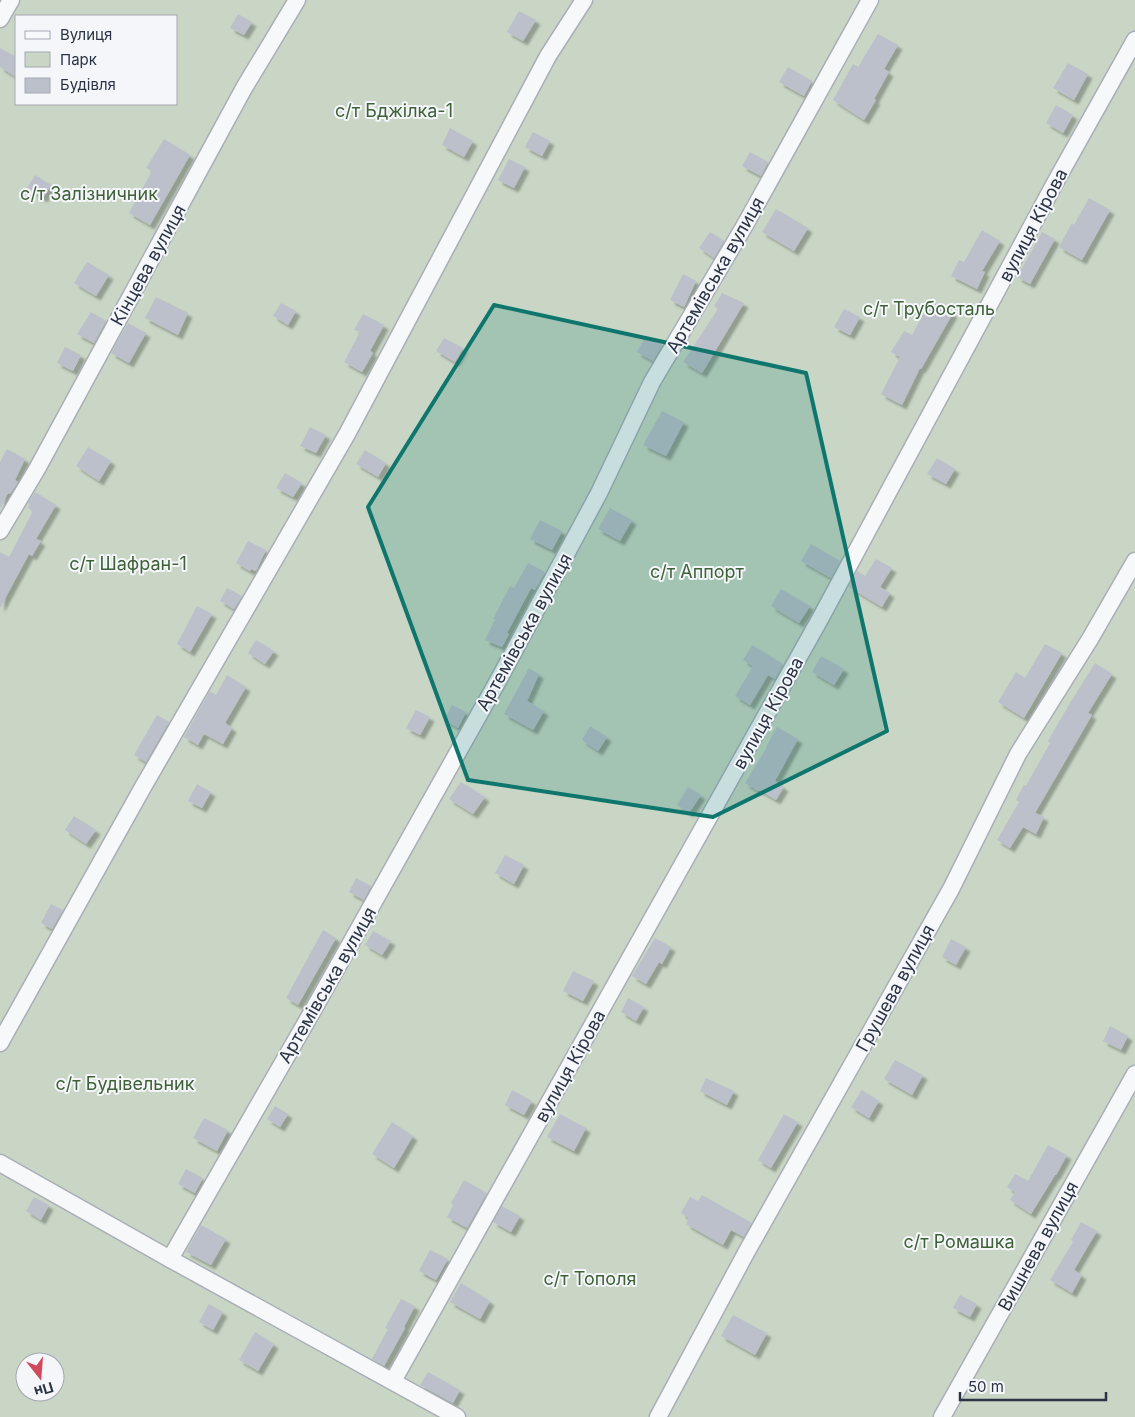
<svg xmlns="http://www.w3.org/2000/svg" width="1135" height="1417" viewBox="0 0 1135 1417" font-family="Inter,sans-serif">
	<defs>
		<filter id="shadow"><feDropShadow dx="4.5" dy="4.5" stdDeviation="1" flood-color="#0004"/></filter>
	</defs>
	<rect width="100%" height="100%" fill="#e4e7ec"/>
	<path fill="#c9d6c5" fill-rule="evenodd" d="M0,0H1135V1417H0ZM16,16H176V104H16ZM25,1362H55V1392H25Z"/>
	<g fill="#bbc0ca" filter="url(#shadow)">
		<polygon points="519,11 536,20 523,41 507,32"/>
		<polygon points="238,14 252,22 244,35 230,28"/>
		<polygon points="878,34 898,45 884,69 889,72 874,99 876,100 864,120 833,100 853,64 858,67"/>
		<polygon points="0,48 16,57 16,77 0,67"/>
		<polygon points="1068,63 1088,74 1074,100 1053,88"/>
		<polygon points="788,67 812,81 804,96 779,82"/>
		<polygon points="1056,105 1073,115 1063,133 1046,123"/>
		<polygon points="450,128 473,141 464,157 442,145"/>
		<polygon points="533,132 550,141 542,156 525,147"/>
		<polygon points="164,139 190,155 150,225 129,213 152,171 146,168"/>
		<polygon points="750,152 768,162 761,176 742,166"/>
		<polygon points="509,159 525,167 514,188 498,180"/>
		<polygon points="35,175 51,185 43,198 27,188"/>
		<polygon points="1089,198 1110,210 1082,260 1059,247 1072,223 1074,225"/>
		<polygon points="776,209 808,228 794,251 762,232"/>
		<polygon points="982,230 1000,241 982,271 985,272 977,289 951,276 959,260 964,262"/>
		<polygon points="710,232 724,241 714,258 699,248"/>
		<polygon points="1042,232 1055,239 1030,284 1017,277"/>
		<polygon points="87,262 109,275 96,296 74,283"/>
		<polygon points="683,274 696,281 684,307 670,300"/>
		<polygon points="722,293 744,303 702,373 683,362 718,309 714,306"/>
		<polygon points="156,297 188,313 178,335 145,318"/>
		<polygon points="930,301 953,313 921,369 920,368 902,405 881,394 900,357 891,352 904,331 912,335"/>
		<polygon points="281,303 296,311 288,325 273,316"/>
		<polygon points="844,309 860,317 850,335 834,327"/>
		<polygon points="91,312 106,321 94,343 77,334"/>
		<polygon points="363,314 384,325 370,351 373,353 362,372 344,362 360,332 354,330"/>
		<polygon points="128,323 146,333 129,363 111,353"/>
		<polygon points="646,335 662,345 653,361 637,352"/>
		<polygon points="444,338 463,348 455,362 436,351"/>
		<polygon points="65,347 81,355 73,371 57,363"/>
		<polygon points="662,411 684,422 666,456 643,445"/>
		<polygon points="310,427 326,435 316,453 300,446"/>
		<polygon points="88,447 111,461 99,481 76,466"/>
		<polygon points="7,449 25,459 15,480 18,482 10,494 8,493 0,509 0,462"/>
		<polygon points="365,450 386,463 378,477 356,464"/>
		<polygon points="937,458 955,469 946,484 927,474"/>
		<polygon points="285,473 302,483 293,497 276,488"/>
		<polygon points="35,492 56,505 36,539 41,541 32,556 29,554 0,608 0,552 9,557 33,511 28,508 30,504 28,503"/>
		<polygon points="610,508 632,520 620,541 598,529"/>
		<polygon points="540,520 562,531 552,550 530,539"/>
		<polygon points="248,541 266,550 256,571 251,569 250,571 236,563"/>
		<polygon points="811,544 840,561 831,578 801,561"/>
		<polygon points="876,559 892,568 880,587 890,593 882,607 849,587 857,571 865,576"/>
		<polygon points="528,563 545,572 535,590 531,588 507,633 509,634 502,647 485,640 495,619 493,619 510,586 514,588"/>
		<polygon points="227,588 242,596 234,609 220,601"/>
		<polygon points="781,589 810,606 799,623 771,606"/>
		<polygon points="197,606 212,614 190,652 177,644"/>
		<polygon points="256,640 274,651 265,664 248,653"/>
		<polygon points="1045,644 1062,653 1024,718 998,702 1016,672 1025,678"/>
		<polygon points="752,645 783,664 775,679 768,675 750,705 735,696 753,666 743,660"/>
		<polygon points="821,656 844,669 834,685 812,672"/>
		<polygon points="1095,663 1112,674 1088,713 1092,715 1035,813 1044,817 1036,834 1023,827 1010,848 997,840 1019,802 1016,800 1024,785 1026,786 1050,743 1048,741 1070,703"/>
		<polygon points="529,668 539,674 527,701 544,711 533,730 504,714"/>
		<polygon points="227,675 246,687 225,723 232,728 223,744 204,734 198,745 184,737 210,691 216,695"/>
		<polygon points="452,705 466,712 458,728 444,720"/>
		<polygon points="416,710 430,717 420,735 406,728"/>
		<polygon points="157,715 169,722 146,762 134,755"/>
		<polygon points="590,726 607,737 598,751 582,740"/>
		<polygon points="777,727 798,739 775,781 784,787 776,800 759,790 758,791 745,783 767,747 766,747"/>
		<polygon points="461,782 485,797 473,814 449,799"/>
		<polygon points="197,784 211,792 202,808 188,801"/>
		<polygon points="688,787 701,795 689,813 677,805"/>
		<polygon points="74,816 96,830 86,844 65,830"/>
		<polygon points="505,855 524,865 514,884 495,873"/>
		<polygon points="356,878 371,886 364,900 349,892"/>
		<polygon points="51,904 63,910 52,929 41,923"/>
		<polygon points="323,930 336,938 298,1005 286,998"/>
		<polygon points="373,931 391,941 382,955 365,945"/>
		<polygon points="655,938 671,947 662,964 659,962 646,984 632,976"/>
		<polygon points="951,939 966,947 956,965 942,957"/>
		<polygon points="573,971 594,981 583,1001 563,991"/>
		<polygon points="628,998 644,1007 636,1021 621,1012"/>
		<polygon points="1110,1026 1128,1036 1121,1050 1103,1041"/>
		<polygon points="895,1060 923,1075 912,1095 884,1079"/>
		<polygon points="706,1078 734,1091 727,1105 700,1091"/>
		<polygon points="512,1090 532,1101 524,1115 505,1105"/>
		<polygon points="862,1090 879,1101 869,1118 851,1107"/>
		<polygon points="275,1106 288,1114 280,1127 267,1119"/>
		<polygon points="560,1114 586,1128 574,1151 547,1137"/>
		<polygon points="784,1114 798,1122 771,1168 758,1160"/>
		<polygon points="204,1118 228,1130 217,1151 193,1138"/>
		<polygon points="392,1122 413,1136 394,1168 372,1154"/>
		<polygon points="1048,1145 1067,1155 1056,1175 1055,1175 1031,1214 1010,1200 1015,1192 1007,1187 1015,1174 1028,1181"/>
		<polygon points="186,1169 203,1178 195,1193 178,1184"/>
		<polygon points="464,1180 487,1193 467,1228 447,1217 453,1205 451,1203"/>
		<polygon points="702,1195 752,1223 744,1237 731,1230 723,1245 686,1224 689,1218 681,1213 690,1197 698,1201"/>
		<polygon points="34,1197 49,1205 41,1220 26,1211"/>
		<polygon points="502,1206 520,1216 511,1232 493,1222"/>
		<polygon points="1081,1222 1097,1231 1074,1270 1082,1275 1072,1293 1050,1280 1073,1242 1071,1240"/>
		<polygon points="201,1225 226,1239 211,1265 186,1252"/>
		<polygon points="430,1250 448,1259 436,1280 419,1271"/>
		<polygon points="461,1283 490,1301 480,1319 450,1302"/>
		<polygon points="960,1295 977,1304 970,1317 953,1308"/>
		<polygon points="401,1299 415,1306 404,1327 405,1328 384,1366 372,1359 388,1329 385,1328"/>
		<polygon points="209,1304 223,1312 213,1330 199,1322"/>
		<polygon points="733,1315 767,1333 755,1355 721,1336"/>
		<polygon points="255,1332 274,1344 258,1371 239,1360"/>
		<polygon points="428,1372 460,1390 453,1403 420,1385"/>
	</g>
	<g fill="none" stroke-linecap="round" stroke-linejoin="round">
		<g stroke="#a9aeb7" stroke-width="19">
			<g id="minor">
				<polyline points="0,19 11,0"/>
				<polyline points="0,531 37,469 244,88 297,0"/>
				<polyline points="0,1043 143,787 347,434 548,56 584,0"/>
				<polyline points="0,1163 170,1259 457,1417"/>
				<polyline points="170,1259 312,1012 499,679 599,493 652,382 745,225 870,0"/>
				<polyline points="393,1381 820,619 1056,181 1135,40"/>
				<polyline points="658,1417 747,1251 951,889 1018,754 1090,639 1135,561"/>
				<polyline points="942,1417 1135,1074"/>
			</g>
		</g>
		<use href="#minor" stroke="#f7f8fa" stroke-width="16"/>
	</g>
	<path fill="#0f766e" fill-opacity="0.2" stroke="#0f766e" stroke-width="4" stroke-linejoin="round" d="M494,305L806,373L887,731L713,817L468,780L368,507Z"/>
	<g text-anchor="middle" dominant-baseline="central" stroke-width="4" stroke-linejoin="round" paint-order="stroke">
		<g font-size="18" fill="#3f6138" stroke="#f4f6f9">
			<text x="394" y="110">с/т Бджілка-1</text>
			<text x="89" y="193">с/т Залізничник</text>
			<text x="929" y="308">с/т Трубосталь</text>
			<text x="128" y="563">с/т Шафран-1</text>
			<text x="697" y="571">с/т Аппорт</text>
			<text x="125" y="1083">с/т Будівельник</text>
			<text x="959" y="1241">с/т Ромашка</text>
			<text x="590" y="1278">с/т Тополя</text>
		</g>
		<g font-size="18" fill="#2b3445" stroke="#f4f6f9">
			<text transform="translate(1033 225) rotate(-62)">вулиця Кірова</text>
			<text transform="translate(148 265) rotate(-61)">Кінцева вулиця</text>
			<text transform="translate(715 275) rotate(-60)">Артемівська вулиця</text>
			<text transform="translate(524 632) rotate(-61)">Артемівська вулиця</text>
			<text transform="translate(768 713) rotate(-61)">вулиця Кірова</text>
			<text transform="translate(327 985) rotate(-60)">Артемівська вулиця</text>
			<text transform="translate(895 988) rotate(-61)">Грушева вулиця</text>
			<text transform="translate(570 1066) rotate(-61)">вулиця Кірова</text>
			<text transform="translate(1038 1246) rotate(-61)">Вишнева вулиця</text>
		</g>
	</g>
	<rect x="15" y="15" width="162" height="90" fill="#f4f6f9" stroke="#a4a8b1"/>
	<rect x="25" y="31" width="25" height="8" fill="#f7f8fa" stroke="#a4a8b1"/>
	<text x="60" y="40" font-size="15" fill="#2b3445">Вулиця</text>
	<rect x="25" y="52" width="25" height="15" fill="#c9d6c5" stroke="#a4a8b1"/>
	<text x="60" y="65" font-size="15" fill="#2b3445">Парк</text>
	<rect x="25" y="78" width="25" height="15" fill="#bbc0ca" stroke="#a4a8b1"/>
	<text x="60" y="90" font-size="15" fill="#2b3445">Будівля</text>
	<g transform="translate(40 1377) rotate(163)"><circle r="24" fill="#f4f6f9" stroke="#a4a8b1"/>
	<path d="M0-4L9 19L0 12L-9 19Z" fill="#d1495b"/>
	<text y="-8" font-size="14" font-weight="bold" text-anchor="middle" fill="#2b3445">Пн</text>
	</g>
	<path d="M960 1392v8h146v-8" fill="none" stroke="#2b3445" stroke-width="2.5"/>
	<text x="968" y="1392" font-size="15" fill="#2b3445" stroke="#f4f6f9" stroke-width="4" paint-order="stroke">50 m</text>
</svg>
